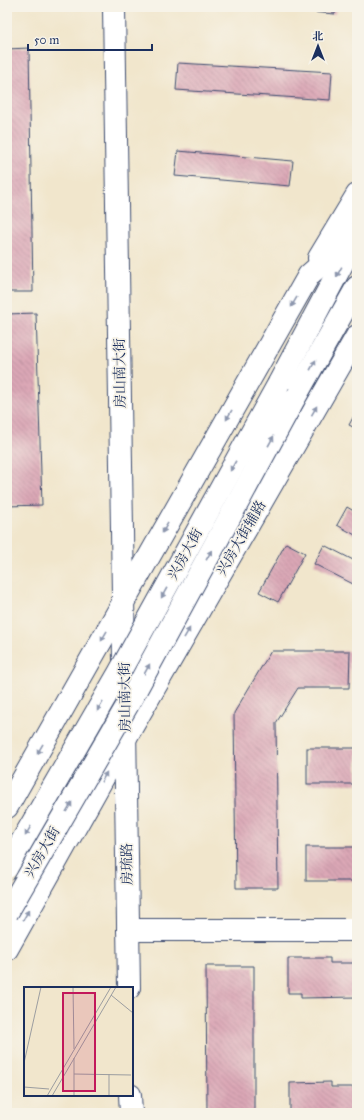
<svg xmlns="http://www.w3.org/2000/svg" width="364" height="1120" viewBox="0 0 364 1120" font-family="'IM FELL Great Primer','Noto Serif SC',serif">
	<defs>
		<pattern id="building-back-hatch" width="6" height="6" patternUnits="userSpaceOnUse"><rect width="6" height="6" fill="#dba7b6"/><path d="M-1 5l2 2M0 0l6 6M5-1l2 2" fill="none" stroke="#b18897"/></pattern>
	</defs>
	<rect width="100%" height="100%" fill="#f7f3e8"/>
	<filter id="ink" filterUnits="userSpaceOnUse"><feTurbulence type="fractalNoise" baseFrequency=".025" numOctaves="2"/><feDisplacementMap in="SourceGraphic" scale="8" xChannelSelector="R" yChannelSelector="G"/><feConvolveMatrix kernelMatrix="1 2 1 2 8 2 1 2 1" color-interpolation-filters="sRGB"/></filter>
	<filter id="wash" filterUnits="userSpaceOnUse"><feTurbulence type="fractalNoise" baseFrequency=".012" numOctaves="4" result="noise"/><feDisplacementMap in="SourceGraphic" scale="16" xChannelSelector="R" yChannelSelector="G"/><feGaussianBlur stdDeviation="0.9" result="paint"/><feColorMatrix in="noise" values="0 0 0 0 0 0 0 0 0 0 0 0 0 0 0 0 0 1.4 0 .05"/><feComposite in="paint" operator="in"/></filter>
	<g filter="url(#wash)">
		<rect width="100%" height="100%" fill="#f1e6cc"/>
		<g id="blocks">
			<g fill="url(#building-back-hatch)">
				<polygon points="248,7 336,7 335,14"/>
				<polygon points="29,48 33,292 7,292 7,49"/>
				<polygon points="178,63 332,72 330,100 176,90"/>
				<polygon points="178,151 293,161 290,186 175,176"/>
				<polygon points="36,313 42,505 7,506 7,314"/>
				<polygon points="357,410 357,429 349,425"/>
				<polygon points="347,507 357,513 357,536 337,525"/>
				<polygon points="286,543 305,553 278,602 259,592"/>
				<polygon points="324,545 357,562 357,586 314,564"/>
				<polygon points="271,651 350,651 349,688 298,688 276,723 278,888 236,888 234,713"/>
				<rect x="307" y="748" width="50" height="36"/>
				<rect x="306" y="847" width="51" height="34"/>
				<polygon points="288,958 330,958 330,963 357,963 357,997 301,998 301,993 288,993"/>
				<polygon points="206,966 254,966 254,1113 207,1113"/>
				<polygon points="331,1082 331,1087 357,1087 357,1113 290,1113 290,1083"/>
			</g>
		</g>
	</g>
	<g filter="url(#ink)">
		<use href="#blocks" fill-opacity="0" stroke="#3b4a6e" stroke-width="1"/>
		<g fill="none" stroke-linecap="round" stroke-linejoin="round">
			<g stroke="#3b4a6e" stroke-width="24">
				<polyline id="minor" points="128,930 357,930"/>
			</g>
			<g stroke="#3b4a6e" stroke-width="24">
				<g id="major">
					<polyline points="114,7 129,988"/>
					<polyline points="319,258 357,195"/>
					<polyline points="279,383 355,240"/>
					<polyline points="294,399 357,287"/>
					<polyline points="7,807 309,275 357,233"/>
					<polyline points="7,949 125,739 357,336"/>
					<polyline points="130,1095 131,1113"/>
				</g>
			</g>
			<use href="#minor" stroke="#fff" stroke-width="22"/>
			<use href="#major" stroke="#fff" stroke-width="22"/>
			<g stroke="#3b4a6e" stroke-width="24" stroke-linecap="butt">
				<g id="major-bridge">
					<polyline points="7,867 119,673 279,383"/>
					<polyline points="7,913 131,699 294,399"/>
				</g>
			</g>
			<use href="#major-bridge" stroke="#fff" stroke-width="22"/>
		</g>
		<defs><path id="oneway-solid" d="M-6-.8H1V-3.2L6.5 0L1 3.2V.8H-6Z"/></defs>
		<g fill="#8d97ae">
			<use href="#oneway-solid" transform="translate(339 272) rotate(118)"/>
			<use href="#oneway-solid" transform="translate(294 302) rotate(120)"/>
			<use href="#oneway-solid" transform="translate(313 365) rotate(-61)"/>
			<use href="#oneway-solid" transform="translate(314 411) rotate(-60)"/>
			<use href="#oneway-solid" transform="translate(229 415) rotate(120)"/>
			<use href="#oneway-solid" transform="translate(271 441) rotate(-61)"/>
			<use href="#oneway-solid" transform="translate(233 466) rotate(119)"/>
			<use href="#oneway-solid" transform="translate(165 528) rotate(120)"/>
			<use href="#oneway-solid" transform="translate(209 555) rotate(-61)"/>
			<use href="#oneway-solid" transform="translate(164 593) rotate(119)"/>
			<use href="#oneway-solid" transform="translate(187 633) rotate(-60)"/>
			<use href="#oneway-solid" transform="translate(104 636) rotate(120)"/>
			<use href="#oneway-solid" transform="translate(147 669) rotate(-61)"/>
			<use href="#oneway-solid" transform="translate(100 706) rotate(120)"/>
			<use href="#oneway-solid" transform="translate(40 749) rotate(120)"/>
			<use href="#oneway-solid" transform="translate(104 777) rotate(-61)"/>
			<use href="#oneway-solid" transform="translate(69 807) rotate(-60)"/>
			<use href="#oneway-solid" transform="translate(28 831) rotate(120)"/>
			<use href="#oneway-solid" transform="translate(26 915) rotate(-61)"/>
		</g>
	</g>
	<g text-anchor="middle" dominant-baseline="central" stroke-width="3.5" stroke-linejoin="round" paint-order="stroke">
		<g font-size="14" fill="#1b2f5e" stroke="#f7f3e8">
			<text transform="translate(120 373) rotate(-91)">房山南大街</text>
			<text transform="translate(241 538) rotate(-60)">兴房大街辅路</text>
			<text transform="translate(185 554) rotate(-61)">兴房大街</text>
			<text transform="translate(125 697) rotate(-91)">房山南大街</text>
			<text transform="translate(42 852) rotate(-60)">兴房大街</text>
			<text transform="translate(127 864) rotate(-91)">房琉路</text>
		</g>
	</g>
	<g transform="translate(24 987)">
		<rect width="109" height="109" fill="#f1e6cc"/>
		<path fill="none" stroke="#9b9da0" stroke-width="1" d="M49,0L50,62M87,8L109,26M50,71V109M0,76L17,0M50,87L107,88M85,87V109M0,100L25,102M23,109L87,0M28,109L92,0"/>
		<path fill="#c2185b" fill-opacity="0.15" stroke="#c2185b" stroke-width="2" d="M39,6H71V104H39Z"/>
		<rect width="109" height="109" fill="none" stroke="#1b2f5e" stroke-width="2"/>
	</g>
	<rect width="364" height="1120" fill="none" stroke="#f7f3e8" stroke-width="24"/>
	<g transform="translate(318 46)" stroke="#f7f3e8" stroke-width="3" paint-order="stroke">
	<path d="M0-3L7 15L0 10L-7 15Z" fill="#1b2f5e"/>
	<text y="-6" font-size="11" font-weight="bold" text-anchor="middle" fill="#1b2f5e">北</text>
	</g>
	<path d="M28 44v6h124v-6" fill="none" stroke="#1b2f5e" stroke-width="2"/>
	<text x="34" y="44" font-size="12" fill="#1b2f5e" stroke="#f7f3e8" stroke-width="3" paint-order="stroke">50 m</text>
</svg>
